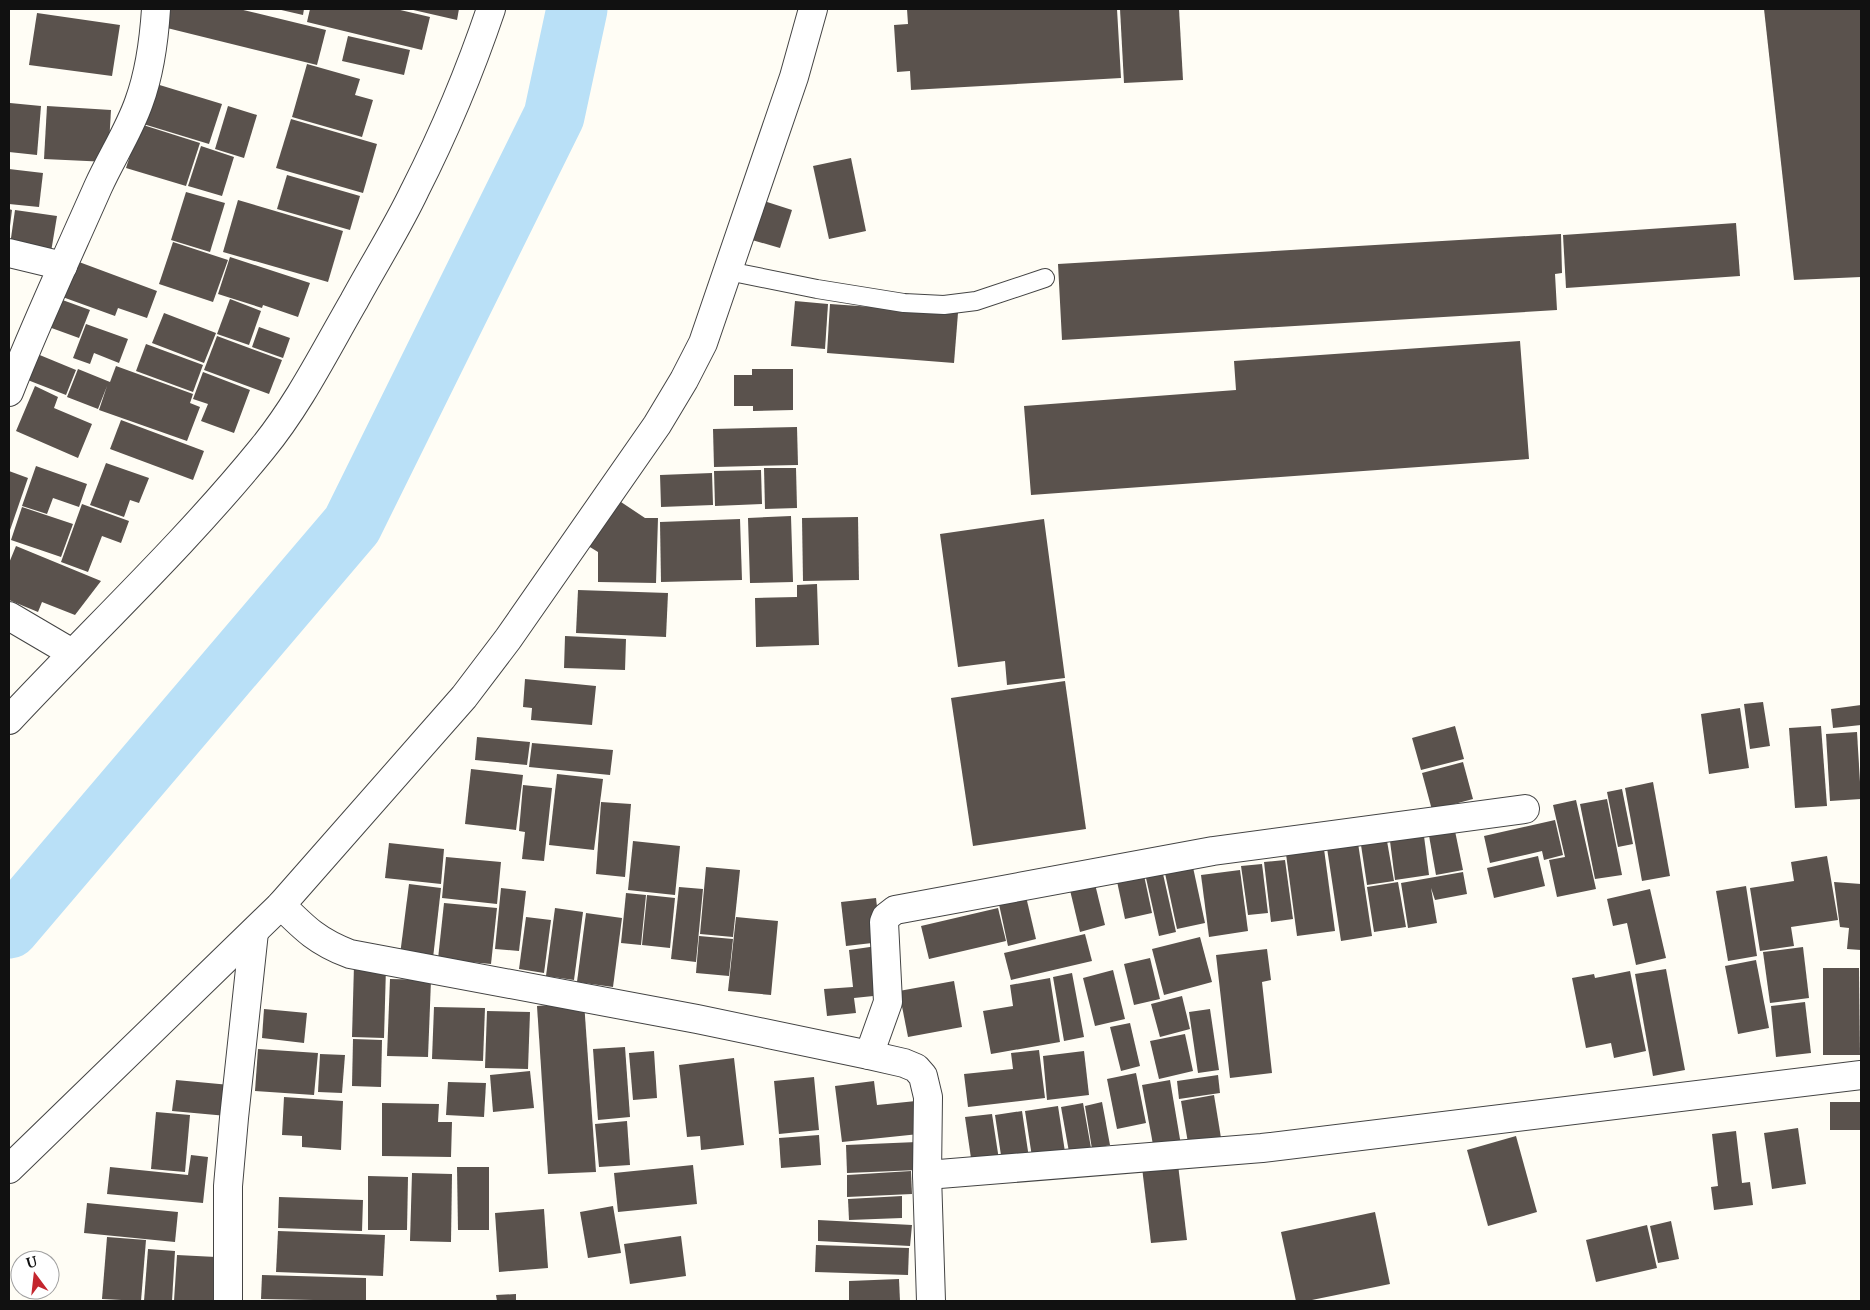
<svg xmlns="http://www.w3.org/2000/svg" width="1870" height="1310" viewBox="0 0 1870 1310" font-family="Merriweather,serif">
	<rect width="100%" height="100%" fill="#fffdf5"/>
	<g fill="none" stroke-linecap="round" stroke-linejoin="round">
		<polyline stroke="#b9e0f7" stroke-width="61" points="9,928 352,525 554,116 577,9"/>
	</g>
	<g fill="#5a524d">
		<polygon points="163,9 239,9 326,30 317,65 159,26"/>
		<polygon points="277,9 304,9 303,15"/>
		<polygon points="310,9 396,9 430,17 422,50 307,22"/>
		<polygon points="409,9 459,9 457,20"/>
		<polygon points="907,9 1117,9 1121,78 911,90 910,71 897,72 894,25 908,24"/>
		<polygon points="1120,9 1179,9 1183,80 1124,83"/>
		<polygon points="1764,9 1861,9 1861,277 1794,280"/>
		<polygon points="37,13 120,25 112,76 29,65"/>
		<polygon points="348,36 410,50 404,75 342,61"/>
		<polygon points="307,64 360,79 355,95 373,100 362,137 292,117"/>
		<polygon points="153,83 222,104 209,144 140,123"/>
		<polygon points="10,103 41,106 37,155 9,152"/>
		<polygon points="47,106 111,110 108,162 44,159"/>
		<polygon points="228,106 257,115 244,158 215,149"/>
		<polygon points="291,119 377,144 363,193 276,168"/>
		<polygon points="140,124 200,143 186,186 126,168"/>
		<polygon points="201,146 234,157 222,196 188,186"/>
		<polygon points="851,158 866,231 829,239 813,166"/>
		<polygon points="9,169 43,173 39,207 9,204"/>
		<polygon points="287,175 360,196 350,230 277,209"/>
		<polygon points="186,192 225,203 210,252 171,240"/>
		<polygon points="238,200 343,231 328,282 223,252"/>
		<polygon points="764,201 792,210 780,248 752,240"/>
		<polygon points="9,209 12,210 10,226 9,226"/>
		<polygon points="15,210 57,216 51,252 10,245"/>
		<polygon points="1736,223 1740,276 1566,288 1563,235"/>
		<polygon points="1561,234 1562,273 1555,274 1557,310 1062,340 1058,264"/>
		<polygon points="173,242 228,260 213,302 159,284"/>
		<polygon points="230,257 310,283 298,317 263,305 262,308 218,294"/>
		<polygon points="71,259 157,291 147,318 118,308 115,316 57,295"/>
		<polygon points="57,298 90,310 79,338 46,326"/>
		<polygon points="230,299 261,311 249,345 217,334"/>
		<polygon points="795,301 828,304 825,349 791,346"/>
		<polygon points="830,304 958,313 954,363 827,353"/>
		<polygon points="164,313 216,333 204,363 152,343"/>
		<polygon points="86,324 128,339 119,363 94,353 90,364 73,358"/>
		<polygon points="259,327 290,338 283,358 252,347"/>
		<polygon points="217,336 282,360 269,394 204,370"/>
		<polygon points="1520,341 1529,459 1031,495 1024,406 1236,390 1234,361"/>
		<polygon points="146,344 203,365 193,392 136,371"/>
		<polygon points="30,351 76,370 66,395 20,377"/>
		<polygon points="116,366 193,394 190,403 200,407 187,441 99,410 107,386 98,409 67,397 78,369 110,382"/>
		<polygon points="752,369 793,369 793,410 753,411 753,406 734,406 734,375 752,375"/>
		<polygon points="203,372 250,390 234,433 201,421 208,404 193,399"/>
		<polygon points="35,386 58,397 54,408 92,424 78,458 16,431"/>
		<polygon points="121,420 204,451 193,480 110,449"/>
		<polygon points="797,427 798,465 714,467 713,429"/>
		<polygon points="106,463 149,478 139,503 130,500 124,517 90,505"/>
		<polygon points="36,466 87,484 79,507 53,498 47,514 22,506"/>
		<polygon points="764,468 796,468 797,508 765,509"/>
		<polygon points="761,470 762,504 715,506 714,471"/>
		<polygon points="9,471 28,478 9,533"/>
		<polygon points="712,473 713,505 661,507 660,475"/>
		<polygon points="615,498 645,518 658,518 656,583 598,582 598,552 585,544"/>
		<polygon points="82,504 129,521 121,543 102,536 88,572 61,562"/>
		<polygon points="22,507 73,524 61,557 11,540"/>
		<polygon points="791,516 793,582 750,583 748,518"/>
		<polygon points="858,517 859,580 803,581 802,518"/>
		<polygon points="740,519 742,580 661,582 660,522"/>
		<polygon points="1044,519 1065,678 1007,685 1005,661 958,667 940,534"/>
		<polygon points="16,546 101,581 75,615 42,602 38,612 9,600 9,563"/>
		<polygon points="817,584 819,645 756,647 755,598 797,597 797,585"/>
		<polygon points="578,590 668,593 666,637 576,633"/>
		<polygon points="565,636 626,639 625,670 564,668"/>
		<polygon points="525,679 596,686 592,725 531,720 532,708 523,707"/>
		<polygon points="1065,681 1086,829 973,846 951,698"/>
		<polygon points="1763,702 1770,746 1750,749 1744,704"/>
		<polygon points="1861,705 1861,725 1833,728 1831,709"/>
		<polygon points="1740,708 1749,768 1709,774 1701,714"/>
		<polygon points="1455,726 1464,759 1421,770 1412,738"/>
		<polygon points="1821,726 1827,806 1795,808 1789,728"/>
		<polygon points="1857,732 1861,799 1830,801 1826,734"/>
		<polygon points="477,737 530,742 527,765 475,760"/>
		<polygon points="532,743 613,750 610,775 529,767"/>
		<polygon points="1463,762 1473,799 1432,810 1422,773"/>
		<polygon points="471,769 523,775 516,830 465,824"/>
		<polygon points="557,774 603,779 594,850 549,845"/>
		<polygon points="1653,782 1670,876 1642,881 1625,788"/>
		<polygon points="523,785 552,788 544,861 522,859 525,832 519,831"/>
		<polygon points="1622,789 1633,844 1618,847 1607,792"/>
		<polygon points="1607,799 1622,875 1595,879 1580,804"/>
		<polygon points="1576,800 1596,889 1557,897 1549,860 1565,857 1553,805"/>
		<polygon points="601,802 631,804 625,877 596,874"/>
		<polygon points="1555,820 1563,855 1544,860 1542,851 1490,863 1484,836"/>
		<polygon points="1454,826 1463,870 1436,875 1428,830"/>
		<polygon points="1424,836 1429,875 1395,880 1390,841"/>
		<polygon points="633,841 680,846 675,895 628,890"/>
		<polygon points="1387,841 1394,881 1367,885 1361,845"/>
		<polygon points="389,843 444,849 441,884 385,878"/>
		<polygon points="1358,843 1372,936 1341,941 1327,848"/>
		<polygon points="1324,849 1335,931 1297,936 1286,854"/>
		<polygon points="1538,856 1545,886 1494,898 1487,868"/>
		<polygon points="1827,856 1838,920 1791,927 1794,946 1760,951 1750,888 1794,881 1791,862"/>
		<polygon points="446,857 501,862 497,904 442,898"/>
		<polygon points="1191,858 1205,923 1177,929 1163,864"/>
		<polygon points="1285,860 1293,919 1271,922 1264,862"/>
		<polygon points="1262,864 1268,913 1248,915 1241,866"/>
		<polygon points="1161,865 1176,932 1159,936 1144,869"/>
		<polygon points="1142,866 1152,913 1125,919 1115,872"/>
		<polygon points="706,867 740,870 733,937 700,934"/>
		<polygon points="1240,870 1248,931 1209,937 1201,875"/>
		<polygon points="1463,872 1467,894 1435,900 1431,888 1437,923 1408,928 1401,883"/>
		<polygon points="1094,880 1105,925 1080,932 1069,886"/>
		<polygon points="1398,882 1406,927 1374,932 1367,887"/>
		<polygon points="1834,882 1861,884 1861,950 1847,949 1849,928 1840,927"/>
		<polygon points="409,884 441,888 433,958 400,955"/>
		<polygon points="1746,886 1757,956 1728,961 1716,891"/>
		<polygon points="679,887 703,889 696,962 671,959"/>
		<polygon points="501,888 526,891 519,951 495,949"/>
		<polygon points="1024,888 1036,939 1008,946 997,895"/>
		<polygon points="1650,889 1666,958 1636,965 1627,923 1613,926 1607,899"/>
		<polygon points="626,893 646,895 641,945 621,943"/>
		<polygon points="647,895 675,898 670,948 642,945"/>
		<polygon points="876,898 881,942 846,946 841,902"/>
		<polygon points="444,903 497,908 491,964 438,959"/>
		<polygon points="555,908 583,912 574,980 546,976"/>
		<polygon points="998,908 1006,941 929,959 921,926"/>
		<polygon points="586,913 622,918 613,987 577,982"/>
		<polygon points="526,917 551,920 544,973 519,969"/>
		<polygon points="736,917 778,921 771,995 728,991"/>
		<polygon points="1085,934 1092,961 1011,980 1004,953"/>
		<polygon points="699,936 733,939 729,976 696,973"/>
		<polygon points="1200,937 1212,982 1164,995 1152,949"/>
		<polygon points="877,946 883,995 854,998 856,1013 827,1016 824,989 853,987 849,950"/>
		<polygon points="1803,947 1809,998 1770,1003 1763,952"/>
		<polygon points="1267,949 1271,980 1262,982 1272,1073 1230,1078 1216,955"/>
		<polygon points="1150,958 1160,999 1134,1005 1124,964"/>
		<polygon points="1756,960 1769,1028 1738,1034 1725,966"/>
		<polygon points="354,965 386,967 384,1038 352,1037"/>
		<polygon points="1823,968 1859,968 1860,1055 1823,1055"/>
		<polygon points="1666,969 1685,1070 1653,1076 1635,974"/>
		<polygon points="1113,970 1125,1019 1095,1026 1083,978"/>
		<polygon points="1630,971 1646,1051 1614,1058 1611,1043 1586,1048 1572,978 1594,974 1595,978"/>
		<polygon points="1072,973 1084,1037 1064,1041 1053,977"/>
		<polygon points="1050,978 1060,1042 991,1054 983,1011 1013,1006 1010,985"/>
		<polygon points="390,979 431,980 428,1057 387,1056"/>
		<polygon points="954,981 962,1027 908,1037 899,991"/>
		<polygon points="1182,996 1190,1029 1160,1037 1151,1004"/>
		<polygon points="584,1002 596,1172 548,1174 537,1006"/>
		<polygon points="1805,1002 1811,1053 1776,1057 1771,1006"/>
		<polygon points="434,1007 485,1008 483,1061 432,1059"/>
		<polygon points="264,1009 307,1013 304,1043 262,1038"/>
		<polygon points="1210,1009 1219,1070 1198,1073 1189,1012"/>
		<polygon points="487,1011 530,1012 528,1069 485,1068"/>
		<polygon points="1130,1023 1140,1066 1121,1071 1110,1027"/>
		<polygon points="1185,1034 1193,1071 1159,1079 1150,1041"/>
		<polygon points="353,1039 382,1040 381,1087 352,1086"/>
		<polygon points="625,1047 630,1117 598,1120 593,1049"/>
		<polygon points="258,1049 318,1053 314,1095 255,1091"/>
		<polygon points="1039,1050 1045,1098 968,1107 964,1074 1013,1069 1011,1053"/>
		<polygon points="654,1051 657,1098 633,1100 629,1053"/>
		<polygon points="1084,1051 1089,1095 1047,1100 1043,1056"/>
		<polygon points="320,1054 345,1055 342,1093 318,1092"/>
		<polygon points="734,1058 744,1145 701,1150 700,1136 687,1137 679,1065"/>
		<polygon points="530,1071 534,1108 493,1112 490,1075"/>
		<polygon points="1136,1073 1146,1123 1117,1129 1107,1079"/>
		<polygon points="1218,1075 1220,1093 1179,1099 1177,1081"/>
		<polygon points="814,1077 819,1130 779,1134 774,1081"/>
		<polygon points="176,1080 230,1085 227,1116 172,1111"/>
		<polygon points="1170,1080 1181,1145 1154,1150 1142,1085"/>
		<polygon points="874,1081 877,1105 916,1101 919,1134 842,1142 835,1086"/>
		<polygon points="448,1082 486,1083 484,1117 446,1115"/>
		<polygon points="1214,1095 1222,1144 1189,1149 1181,1101"/>
		<polygon points="284,1097 343,1101 341,1150 302,1147 302,1136 282,1135"/>
		<polygon points="1102,1102 1110,1145 1092,1149 1085,1106"/>
		<rect x="1830" y="1102" width="31" height="28"/>
		<polygon points="382,1103 439,1104 438,1122 452,1122 451,1157 382,1156"/>
		<polygon points="1083,1103 1091,1148 1069,1152 1061,1107"/>
		<polygon points="1058,1106 1065,1152 1032,1157 1025,1111"/>
		<polygon points="1022,1111 1029,1158 1002,1162 995,1115"/>
		<polygon points="156,1112 190,1115 185,1172 151,1169"/>
		<polygon points="992,1114 999,1160 972,1165 965,1117"/>
		<polygon points="627,1121 630,1165 599,1167 595,1124"/>
		<polygon points="1798,1128 1806,1184 1772,1189 1764,1133"/>
		<polygon points="1736,1131 1742,1183 1750,1182 1753,1205 1714,1210 1711,1187 1718,1186 1712,1134"/>
		<polygon points="819,1135 821,1165 781,1168 779,1138"/>
		<polygon points="1516,1136 1537,1212 1488,1226 1467,1150"/>
		<polygon points="917,1142 918,1170 847,1173 846,1145"/>
		<polygon points="191,1155 208,1157 203,1203 107,1194 110,1167 188,1175"/>
		<polygon points="1177,1156 1187,1240 1151,1243 1141,1159"/>
		<polygon points="693,1165 697,1204 618,1212 614,1173"/>
		<polygon points="457,1167 489,1167 489,1230 458,1230"/>
		<polygon points="911,1171 912,1194 847,1197 847,1175"/>
		<polygon points="412,1173 452,1174 451,1242 410,1241"/>
		<polygon points="368,1176 408,1177 407,1230 368,1230"/>
		<polygon points="902,1196 902,1218 849,1220 848,1199"/>
		<polygon points="279,1197 363,1200 362,1231 278,1228"/>
		<polygon points="87,1203 178,1212 175,1242 84,1233"/>
		<polygon points="613,1206 621,1253 588,1258 580,1212"/>
		<polygon points="544,1209 548,1268 499,1272 495,1213"/>
		<polygon points="1375,1212 1390,1284 1307,1301 1296,1301 1281,1232"/>
		<polygon points="818,1220 912,1225 910,1246 818,1241"/>
		<polygon points="1671,1221 1679,1259 1658,1263 1650,1226"/>
		<polygon points="1647,1225 1657,1268 1596,1282 1586,1240"/>
		<polygon points="278,1231 385,1235 383,1276 276,1272"/>
		<polygon points="681,1236 686,1276 630,1284 624,1244"/>
		<polygon points="107,1237 146,1240 141,1301 102,1299"/>
		<polygon points="816,1245 909,1248 908,1275 815,1272"/>
		<polygon points="148,1249 175,1251 172,1301 144,1301"/>
		<polygon points="177,1255 216,1257 213,1301 174,1301"/>
		<polygon points="262,1275 366,1278 366,1301 261,1299"/>
		<polygon points="899,1279 900,1301 849,1301 849,1281"/>
		<polygon points="516,1294 516,1301 497,1301 496,1295"/>
	</g>
	<g fill="none" stroke-linecap="round" stroke-linejoin="round">
		<g stroke="#444" stroke-width="20">
			<polyline id="service" points="728,271 817,289 904,303 944,305 976,301 1045,278"/>
		</g>
		<g stroke="#444" stroke-width="30">
			<g id="minor">
				<polyline points="9,253 63,266"/>
				<path d="M9,392C36,323 68,255 98,187C111,158 129,131 139,102C150,72 154,40 156,9"/>
				<polyline points="9,616 72,653"/>
				<path d="M281,905C305,929 318,942 350,954L697,1019L869,1055L904,1063L916,1068L923,1076L928,1097L927,1175L931,1301"/>
				<polyline points="869,1055 888,1002 884,922 886,917 895,910 1213,851 1525,809"/>
				<polyline points="9,1169 281,905 464,697 508,639 657,425 684,380 703,343 794,77 813,9"/>
				<polyline points="927,1175 1262,1148 1861,1075"/>
				<polyline points="228,1301 228,1186 234,1118 254,932"/>
			</g>
		</g>
		<g stroke="#444" stroke-width="30">
			<path id="tertiary" d="M9,720C93,630 184,545 262,449C299,404 325,351 354,301C374,264 397,228 415,190C445,131 470,71 491,9"/>
		</g>
		<use href="#service" stroke="#fff" stroke-width="18"/>
		<use href="#minor" stroke="#fff" stroke-width="28"/>
		<use href="#tertiary" stroke="#fff" stroke-width="28"/>
	</g>
	<rect width="1870" height="1310" fill="none" stroke="#111111" stroke-width="20"/>
	<g transform="translate(35 1275) rotate(345)"><circle r="24" fill="#ffffff" stroke="#a0a0a0"/>
	<path d="M0-4L9 19L0 12L-9 19Z" fill="#c4262e"/>
	<text y="-8" font-size="14" font-weight="bold" text-anchor="middle" fill="#111111">U</text>
	</g>
</svg>
